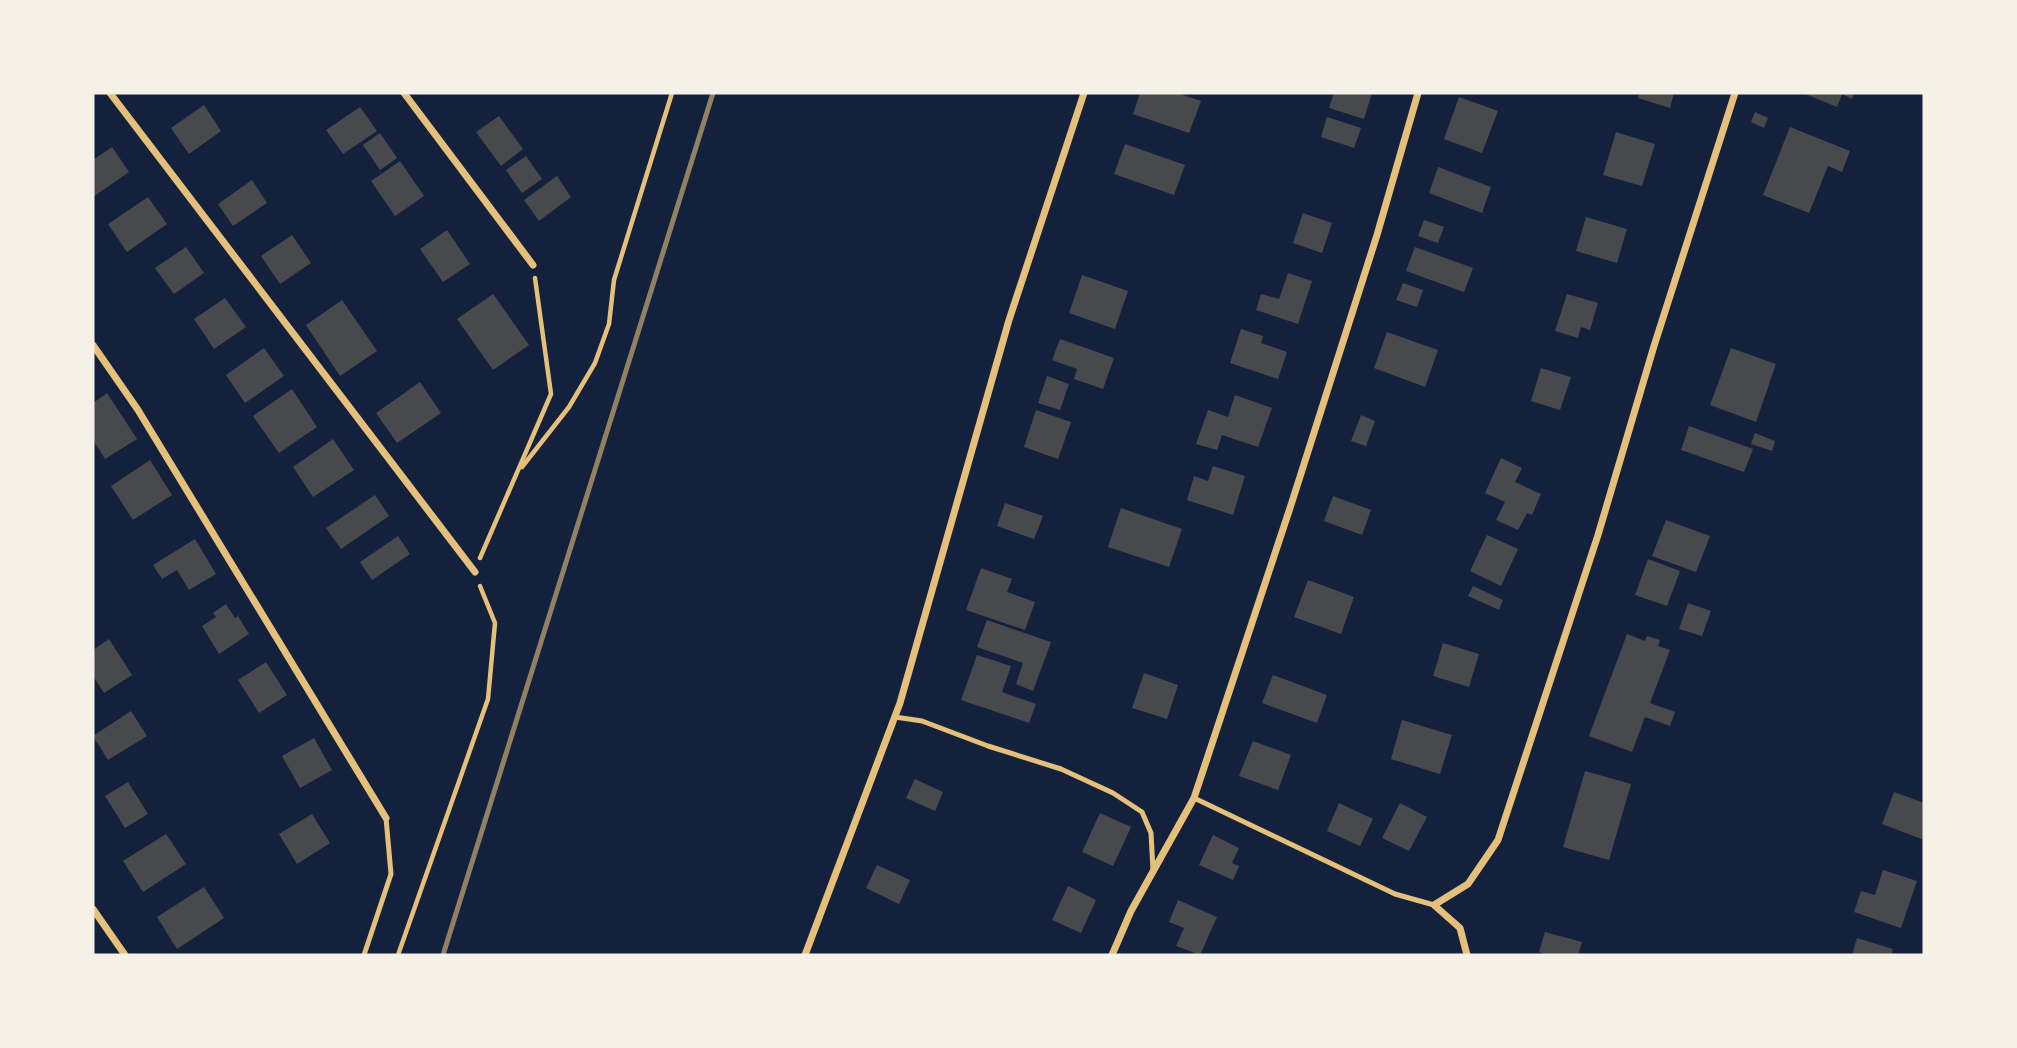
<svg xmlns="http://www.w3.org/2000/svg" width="2017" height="1048" viewBox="0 0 2017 1048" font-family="Manrope,sans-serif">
	<rect width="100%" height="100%" fill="#14213d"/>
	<g fill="#48494c">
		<polygon points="1140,93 1177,93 1201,101 1189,133 1133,114"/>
		<polygon points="1334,93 1372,93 1364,119 1329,108"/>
		<polygon points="1639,93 1674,93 1670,108 1638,98"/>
		<polygon points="1803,93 1854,93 1852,99 1842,94 1837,107"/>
		<polygon points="1459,97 1498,111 1482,153 1444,139"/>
		<polygon points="204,105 221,131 189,154 171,128"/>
		<polygon points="360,107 377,131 343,154 326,130"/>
		<polygon points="1755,112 1768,118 1764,128 1751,122"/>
		<polygon points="499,116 523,149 501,166 476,132"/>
		<polygon points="1327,117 1361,128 1354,148 1321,137"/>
		<polygon points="1790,127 1850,151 1842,172 1828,166 1809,213 1763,195"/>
		<polygon points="1616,132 1655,144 1642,186 1603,175"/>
		<polygon points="380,133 397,158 380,170 363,145"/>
		<polygon points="1125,144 1185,165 1174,195 1114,174"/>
		<polygon points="112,147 129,172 93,197 93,160"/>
		<polygon points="526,156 542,179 522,193 506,170"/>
		<polygon points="400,161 424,196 395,216 371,181"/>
		<polygon points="1438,167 1491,187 1482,213 1429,193"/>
		<polygon points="557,176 571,197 539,221 524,200"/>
		<polygon points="252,180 267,203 233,226 218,204"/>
		<polygon points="148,197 167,224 127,252 108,224"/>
		<polygon points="1303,213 1332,223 1322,253 1293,243"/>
		<polygon points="1586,217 1627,229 1617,263 1576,251"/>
		<polygon points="1424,220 1444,227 1438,243 1418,236"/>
		<polygon points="447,230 470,264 443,282 420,249"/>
		<polygon points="292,235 311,263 280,284 261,256"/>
		<polygon points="186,247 204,273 174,294 155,268"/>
		<polygon points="1415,247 1473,268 1464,292 1406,271"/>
		<polygon points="1288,273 1312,281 1298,324 1256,310 1261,294 1279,299"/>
		<polygon points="1082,275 1128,291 1115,329 1069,313"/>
		<polygon points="1403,283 1423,290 1417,307 1396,300"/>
		<polygon points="493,294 529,345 493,370 457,319"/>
		<polygon points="1567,294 1598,303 1590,330 1581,327 1578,338 1555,331"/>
		<polygon points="225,298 246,327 214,349 194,319"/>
		<polygon points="342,300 377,351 340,376 306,325"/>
		<polygon points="1241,329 1263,336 1261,343 1287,352 1278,379 1230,363"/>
		<polygon points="1387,332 1438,350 1425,387 1374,368"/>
		<polygon points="1060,339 1114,358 1103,389 1074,379 1077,369 1052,360"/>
		<polygon points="264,348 284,376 245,403 226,375"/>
		<polygon points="1731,348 1776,364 1756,422 1710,405"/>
		<polygon points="1541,368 1571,377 1560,410 1531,401"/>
		<polygon points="1047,376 1069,384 1060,410 1038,403"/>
		<polygon points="420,382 441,413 397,443 376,413"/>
		<polygon points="292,389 317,427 279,453 253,416"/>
		<polygon points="107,393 137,439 105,459 93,440 93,403"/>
		<polygon points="1235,395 1272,408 1258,447 1222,435 1217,450 1196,444 1208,410 1228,417"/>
		<polygon points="1036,410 1071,422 1058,459 1024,447"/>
		<polygon points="1361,415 1375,421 1366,446 1351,441"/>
		<polygon points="1689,426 1753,449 1744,472 1681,450"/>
		<polygon points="1755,433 1775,441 1772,451 1751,444"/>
		<polygon points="333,439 354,470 313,497 293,467"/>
		<polygon points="1501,458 1522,468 1515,482 1541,494 1532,515 1527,513 1518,530 1496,520 1505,502 1485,493"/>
		<polygon points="150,460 172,495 133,520 111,486"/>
		<polygon points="1213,466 1245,476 1233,515 1187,500 1194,476 1208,481"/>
		<polygon points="375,495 389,516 341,549 326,528"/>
		<polygon points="1333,496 1371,510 1362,535 1324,521"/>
		<polygon points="1005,503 1043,516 1034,539 997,526"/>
		<polygon points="1121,508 1182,529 1169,567 1108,547"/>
		<polygon points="1666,520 1710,536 1696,572 1652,556"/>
		<polygon points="1487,535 1518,549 1501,586 1470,571"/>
		<polygon points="398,536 410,554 372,580 360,562"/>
		<polygon points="195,539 216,574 189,590 177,570 162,579 153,565"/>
		<polygon points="1648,559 1680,571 1667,606 1635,595"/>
		<polygon points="981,568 1012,579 1007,592 1035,602 1025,630 966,610"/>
		<polygon points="1308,580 1354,597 1341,634 1294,617"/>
		<polygon points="1473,586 1503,600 1499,610 1468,596"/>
		<polygon points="1688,603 1711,611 1702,636 1679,629"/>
		<polygon points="226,604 235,618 238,616 249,634 219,654 202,626 216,617 213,613"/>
		<polygon points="987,620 1051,642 1033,691 1016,684 1023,663 977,647"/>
		<polygon points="1627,634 1645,641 1647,636 1660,640 1658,646 1670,650 1650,703 1675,712 1670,726 1645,717 1632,752 1589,736"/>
		<polygon points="109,639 132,675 104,693 93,676 93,650"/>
		<polygon points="1443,643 1479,654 1469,687 1433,676"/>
		<polygon points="977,655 1011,666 1002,692 1036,704 1029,723 961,700"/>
		<polygon points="266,662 287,695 259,713 238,680"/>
		<polygon points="1144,673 1178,685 1167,719 1132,708"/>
		<polygon points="1273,675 1327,695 1317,723 1262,703"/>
		<polygon points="131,711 147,736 108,760 93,736"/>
		<polygon points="1402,720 1452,735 1440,774 1391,759"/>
		<polygon points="314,738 332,770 300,788 282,756"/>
		<polygon points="1253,741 1291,755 1278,790 1239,776"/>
		<polygon points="1585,771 1631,784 1609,860 1563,847"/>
		<polygon points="915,779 943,792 935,811 906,798"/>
		<polygon points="128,782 148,814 125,828 105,796"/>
		<polygon points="1894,792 1924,803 1924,840 1882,824"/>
		<polygon points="1339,803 1373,819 1360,846 1327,831"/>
		<polygon points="1400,803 1427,817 1409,851 1382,838"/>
		<polygon points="1100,813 1131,827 1113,866 1082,852"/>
		<polygon points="312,814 330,843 297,864 279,834"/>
		<polygon points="166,834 186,864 143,892 123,861"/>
		<polygon points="1213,835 1239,848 1232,863 1239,866 1233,880 1199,865"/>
		<polygon points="877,865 910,880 899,904 866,888"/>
		<polygon points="1883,870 1917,881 1901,928 1854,912 1861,891 1875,895"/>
		<polygon points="1068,886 1096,900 1081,933 1052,920"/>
		<polygon points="204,887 224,918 177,949 157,917"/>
		<polygon points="1178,900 1217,917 1200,955 1176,946 1184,928 1169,922"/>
		<polygon points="1545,932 1582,942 1578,955 1550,955 1539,952"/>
		<polygon points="1857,938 1893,949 1891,955 1852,955"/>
	</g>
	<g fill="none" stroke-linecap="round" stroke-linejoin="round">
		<g stroke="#e5c07b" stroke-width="4.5">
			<polyline points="522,467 569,407 595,363 609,324 614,280 672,93"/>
			<polyline points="480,558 551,394 535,278"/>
			<polyline points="398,955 488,699 495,623 480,586"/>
		</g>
		<g stroke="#e5c07b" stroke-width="5">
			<polyline points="895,717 922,721 988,746 1061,769 1113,793 1142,812 1151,833 1153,870"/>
			<polyline points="1194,798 1395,894 1434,905"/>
			<polyline points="364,955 391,874 386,818"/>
		</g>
		<g stroke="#e5c07b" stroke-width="7">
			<polyline points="110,93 475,572"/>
			<polyline points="404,93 533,265"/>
			<polyline points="93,345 138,410 386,818"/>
			<polyline points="93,909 125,955"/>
			<polyline points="805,955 900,703 1009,320 1084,93"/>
			<polyline points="1112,955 1131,911 1194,798 1291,505 1377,235 1418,93"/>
			<polyline points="1467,955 1460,928 1434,905 1468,884 1498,840 1598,535 1654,346 1735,93"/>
		</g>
		<polyline stroke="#918062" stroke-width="5" points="443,955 713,93"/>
	</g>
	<rect width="2017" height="1048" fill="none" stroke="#f6f1e7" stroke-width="189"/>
</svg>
